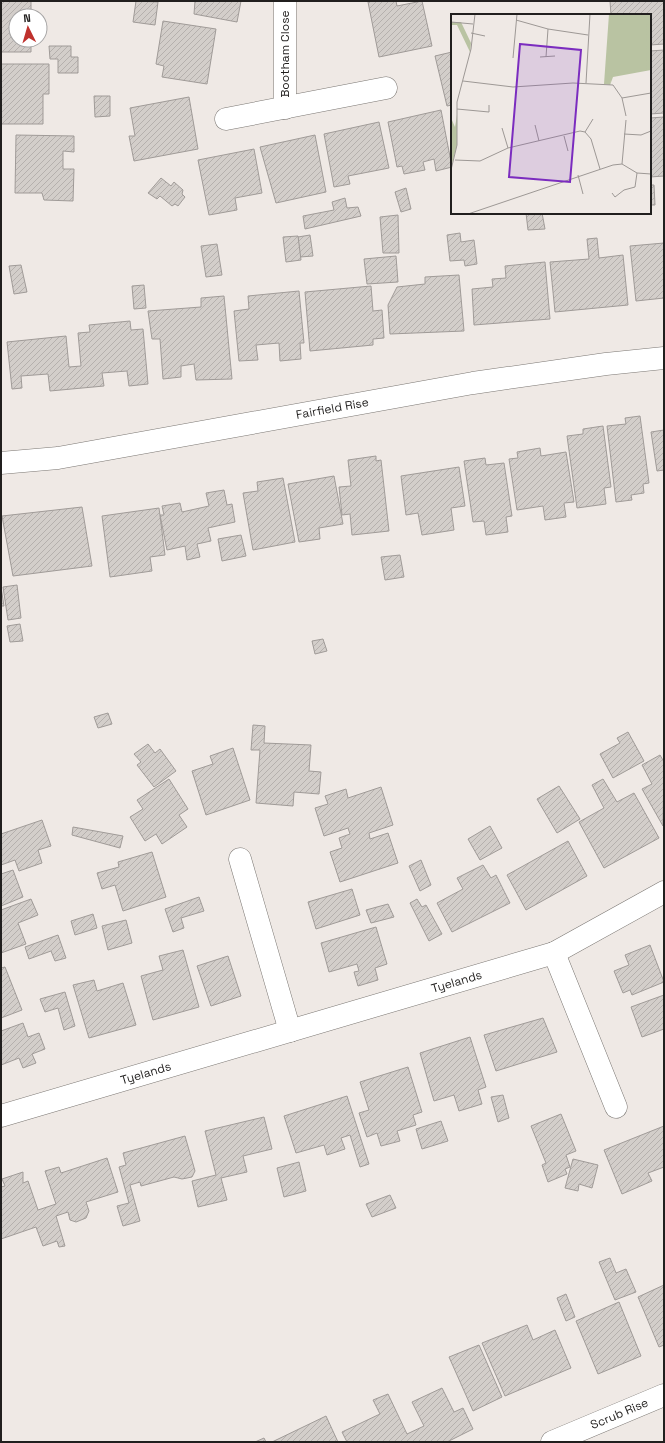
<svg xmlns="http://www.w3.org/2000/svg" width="665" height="1443" viewBox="0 0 665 1443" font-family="'Space Grotesk',sans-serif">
	<defs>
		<pattern id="building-hatch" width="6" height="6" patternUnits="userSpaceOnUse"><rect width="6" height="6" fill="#d3ceca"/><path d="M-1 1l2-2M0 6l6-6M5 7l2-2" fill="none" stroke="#b5b0ad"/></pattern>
	</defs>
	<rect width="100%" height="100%" fill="#efe9e5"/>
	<g fill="url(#building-hatch)" stroke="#a09b98">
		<polygon points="1,1 31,1 31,16 16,16 16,40 31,40 31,52 1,52"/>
		<polygon points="136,1 158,2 155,25 133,22"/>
		<polygon points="195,1 241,1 237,22 194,14"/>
		<polygon points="372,1 396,1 397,6 422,1 432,46 379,57 368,2"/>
		<polygon points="610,1 664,1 664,44 650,45 650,15 611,15"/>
		<polygon points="163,21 216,29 207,84 162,77 164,66 156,64"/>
		<polygon points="49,46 71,46 71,57 78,57 78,73 58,73 58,59 50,59"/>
		<polygon points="664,50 664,113 650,114 650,51"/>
		<polygon points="452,52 452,105 447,106 435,56"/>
		<polygon points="1,64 49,64 49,94 43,94 43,124 1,124"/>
		<polygon points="94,96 110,96 110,116 95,117"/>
		<polygon points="189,97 198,149 134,161 129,136 135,136 130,108"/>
		<polygon points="441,110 452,167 436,171 434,159 423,162 425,170 404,174 402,166 397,167 388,122"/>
		<polygon points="664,117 664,176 650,177 650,118"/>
		<polygon points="379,122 389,168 348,176 350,184 334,187 324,134"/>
		<polygon points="16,135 74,136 74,152 63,151 63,169 74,169 73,201 44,200 42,193 15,193"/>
		<polygon points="315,135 326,192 276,203 260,147"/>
		<polygon points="254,149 262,193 235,198 237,210 209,215 198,160"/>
		<polygon points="161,178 171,186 174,182 183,190 182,194 185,197 178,206 175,204 172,206 160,196 157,199 148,193"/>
		<polygon points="650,185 654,185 655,205 650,205"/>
		<polygon points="406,188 411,209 401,212 395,192"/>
		<polygon points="345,198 347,208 358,207 361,216 305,229 303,216 334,210 332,202"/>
		<polygon points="526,213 542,213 545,229 528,230"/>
		<polygon points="398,215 399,253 383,253 380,217"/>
		<polygon points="460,233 461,242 474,240 477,264 465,266 464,260 450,261 447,235"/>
		<polygon points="310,235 313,256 300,257 298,237"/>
		<polygon points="298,236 301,260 286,262 283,237"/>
		<polygon points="597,238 599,258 623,255 628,305 555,312 550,262 589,259 587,239"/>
		<polygon points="664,243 664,298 636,301 630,246"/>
		<polygon points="217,244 222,275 206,277 201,246"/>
		<polygon points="396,256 398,282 367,284 364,259"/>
		<polygon points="545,262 550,319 474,325 472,289 493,287 492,279 506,278 505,266"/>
		<polygon points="21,265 27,292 14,294 9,266"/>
		<polygon points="459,275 464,331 390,334 388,305 397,287 425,284 425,277"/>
		<polygon points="144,285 146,308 134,309 132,286"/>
		<polygon points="371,286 373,311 382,310 384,338 373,339 373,345 310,351 305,292"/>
		<polygon points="299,291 304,343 300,343 301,359 280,361 279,343 256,345 258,360 239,361 234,311 249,309 248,296"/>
		<polygon points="224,296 232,379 196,380 194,364 181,366 181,377 163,379 160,339 152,339 148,311 201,307 201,298"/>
		<polygon points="130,321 131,330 143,329 148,384 129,386 127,371 102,373 104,386 50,391 48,374 21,376 22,388 12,389 7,342 66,336 69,367 81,366 78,333 90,332 89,325"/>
		<polygon points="640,416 649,483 643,484 644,493 631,495 632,500 616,502 607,426 626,424 625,418"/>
		<polygon points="603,426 611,487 604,488 606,504 577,508 567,436 583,434 583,429"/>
		<polygon points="664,430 664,470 657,471 651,432"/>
		<polygon points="540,448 541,456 566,452 574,502 564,503 566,517 545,520 543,506 517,510 509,459 518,458 517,452"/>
		<polygon points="376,456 376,461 381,460 389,531 352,535 350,514 342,515 339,487 351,486 348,460"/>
		<polygon points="485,458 486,465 504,463 512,516 506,517 508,532 486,535 484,521 473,522 464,461"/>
		<polygon points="459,467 465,506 451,508 454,530 422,535 418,513 406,515 401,476"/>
		<polygon points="334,476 343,524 319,528 320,539 299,542 288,484"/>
		<polygon points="283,478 295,542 253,550 243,493 258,491 257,482"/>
		<polygon points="224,490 227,505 232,504 235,522 208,528 211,541 197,544 200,557 187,560 185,546 167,550 160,515 164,515 162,506 180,503 182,512 209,506 206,493"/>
		<polygon points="82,507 92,566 13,576 2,516"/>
		<polygon points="159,508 165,555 150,557 152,571 110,577 102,516"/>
		<polygon points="241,535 246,556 222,561 218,539"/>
		<polygon points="400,555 404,577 385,580 381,557"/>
		<polygon points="17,585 21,618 8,620 3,587"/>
		<polygon points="1,587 4,606 1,606"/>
		<polygon points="20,624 23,641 10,642 7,626"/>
		<polygon points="323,639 327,651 315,654 312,641"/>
		<polygon points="108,713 112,724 98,728 94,717"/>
		<polygon points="253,725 265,726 264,743 311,745 309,771 321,772 319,794 294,792 293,806 256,803 260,750 251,750"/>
		<polygon points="628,732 644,761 613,778 600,754 620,743 617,738"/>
		<polygon points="148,744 155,753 160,749 176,771 154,787 137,765 141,762 134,754"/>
		<polygon points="233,748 250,800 206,815 192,771 213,764 210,756"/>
		<polygon points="660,755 664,762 663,826 642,789 652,784 642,765"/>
		<polygon points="169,779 188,809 179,815 187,827 162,844 156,834 145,841 130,817 143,809 137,800"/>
		<polygon points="603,779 617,802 634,793 659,838 604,868 579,822 604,808 592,785"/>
		<polygon points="559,786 580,819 557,833 537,799"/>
		<polygon points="381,787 393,825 369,833 370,839 388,833 398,863 340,882 330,852 342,848 339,838 350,834 348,828 324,836 315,808 328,804 325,796 346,789 348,798"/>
		<polygon points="42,820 51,846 38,850 42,863 19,871 15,860 1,865 1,834"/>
		<polygon points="490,826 502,848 480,860 468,839"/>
		<polygon points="73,827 123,836 120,848 72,835"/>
		<polygon points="568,841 587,876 526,910 507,875"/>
		<polygon points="152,852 166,897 123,911 115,885 102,889 97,873 119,867 118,862"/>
		<polygon points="421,860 431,885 420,891 409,866"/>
		<polygon points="483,865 491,878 496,875 510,903 452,932 437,903 463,889 457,878"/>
		<polygon points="13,870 23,897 1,906 1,874"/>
		<polygon points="352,889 360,915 316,929 308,902"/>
		<polygon points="199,897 204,911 181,918 184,928 173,932 165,909"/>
		<polygon points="31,899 38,915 18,923 26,944 1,953 1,910"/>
		<polygon points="417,899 422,907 426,905 442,934 429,941 410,903"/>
		<polygon points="388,904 394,917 371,923 366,910"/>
		<polygon points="93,914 97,928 75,935 71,921"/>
		<polygon points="126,920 132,943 108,950 102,926"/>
		<polygon points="376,927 387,964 375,968 378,980 358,986 354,972 359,971 357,964 329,972 321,943"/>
		<polygon points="58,935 66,958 55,961 51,951 29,959 25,947"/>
		<polygon points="650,945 664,982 632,995 630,990 623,993 614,971 629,965 625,955"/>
		<polygon points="183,950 199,1007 153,1020 141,976 163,970 159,956"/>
		<polygon points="228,956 241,996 211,1006 197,966"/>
		<polygon points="5,967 22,1010 1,1018 1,968"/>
		<polygon points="94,980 97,991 123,983 136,1025 89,1038 73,985"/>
		<polygon points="65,992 75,1026 64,1030 58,1008 45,1012 40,999"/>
		<polygon points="664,995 664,1029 642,1037 631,1007"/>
		<polygon points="543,1018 557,1052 496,1071 484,1035"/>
		<polygon points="23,1023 28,1037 39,1033 45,1049 32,1054 36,1063 23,1068 19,1058 1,1065 1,1031"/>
		<polygon points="470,1037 486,1087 478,1090 482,1104 459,1111 454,1095 434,1101 420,1053"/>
		<polygon points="408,1067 422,1112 413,1115 416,1125 397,1131 400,1141 381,1146 377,1133 367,1137 359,1113 369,1110 360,1082"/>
		<polygon points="503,1095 509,1118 498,1122 491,1097"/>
		<polygon points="347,1096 369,1164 360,1167 350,1135 341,1138 345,1149 327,1155 324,1145 296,1153 284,1116"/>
		<polygon points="561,1114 576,1151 566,1155 570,1167 565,1169 567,1174 548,1182 542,1165 546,1163 531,1126"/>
		<polygon points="264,1117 272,1149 243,1156 247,1172 221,1178 227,1200 198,1207 192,1181 216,1175 205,1131"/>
		<polygon points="441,1121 448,1141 422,1149 416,1129"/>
		<polygon points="664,1126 664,1167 648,1173 652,1181 622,1194 604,1150"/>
		<polygon points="185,1136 195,1171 192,1177 182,1179 174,1177 141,1186 140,1182 130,1185 140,1221 123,1226 117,1206 129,1203 119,1167 126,1165 123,1153"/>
		<polygon points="107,1158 118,1192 86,1202 89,1211 86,1218 76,1222 70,1220 68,1212 56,1216 65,1246 59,1247 57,1241 43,1246 36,1227 1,1239 1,1187 5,1186 2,1179 23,1172 23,1183 28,1181 38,1210 56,1204 45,1171 59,1167 61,1173"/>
		<polygon points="573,1159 598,1165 592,1188 579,1184 578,1191 565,1188"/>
		<polygon points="299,1162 306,1191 284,1197 277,1168"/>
		<polygon points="390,1195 396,1208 372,1217 366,1204"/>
		<polygon points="610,1258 616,1273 626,1269 636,1292 615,1300 599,1262"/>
		<polygon points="664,1285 664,1345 659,1347 638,1297"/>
		<polygon points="566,1294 575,1317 566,1321 557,1298"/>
		<polygon points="619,1302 641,1356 598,1374 576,1321"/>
		<polygon points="527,1325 533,1340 555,1330 571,1368 505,1396 482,1343"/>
		<polygon points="479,1345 502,1397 473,1411 449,1357"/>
		<polygon points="442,1388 454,1412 463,1408 473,1429 447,1442 347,1442 342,1432 380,1414 373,1400 388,1394 407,1434 424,1426 412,1402"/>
		<polygon points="326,1416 338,1442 272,1442"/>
		<polygon points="264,1438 266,1442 255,1442"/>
	</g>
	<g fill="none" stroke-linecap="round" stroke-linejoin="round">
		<g stroke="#7b7773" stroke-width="23">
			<g id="minor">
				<polyline points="285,108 285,1"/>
				<polyline points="226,119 386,88"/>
				<path id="s1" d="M1,463L58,458L473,383L606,364L664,358"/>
				<polyline points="240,859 290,1031"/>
				<polyline points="554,953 616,1107"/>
				<path id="s2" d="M1,1116L554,953L664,892"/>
				<path id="s3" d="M552,1442L664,1395"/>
			</g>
		</g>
		<use href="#minor" stroke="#fff" stroke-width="22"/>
	</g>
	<g text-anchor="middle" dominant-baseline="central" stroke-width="3" stroke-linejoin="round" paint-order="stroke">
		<g font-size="12" fill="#211f1e" stroke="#fff">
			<text transform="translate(285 54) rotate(-90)">Bootham Close</text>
			<text stroke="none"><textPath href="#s1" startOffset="336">Fairfield Rise</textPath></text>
			<text stroke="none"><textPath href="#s2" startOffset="475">Tyelands</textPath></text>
			<text stroke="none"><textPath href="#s2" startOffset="151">Tyelands</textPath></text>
			<text stroke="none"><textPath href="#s3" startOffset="73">Scrub Rise</textPath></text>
		</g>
	</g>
	<g transform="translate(451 14)">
		<rect width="200" height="200" fill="#efe9e5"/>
		<path d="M6,101V131L0,154V104L4,113Z" fill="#b9c3a2"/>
		<path d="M200,0V56L162,63L159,71L160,61ZM0,8H10L20,29L19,38L6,11H0Z" fill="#b9c3a2"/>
		<path d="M158,0H200V10L195,11L196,56L161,61L159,71L153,70Z" fill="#b9c3a2"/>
		<path fill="none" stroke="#9d9895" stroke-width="1" d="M65,6L97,15L137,21M0,8L22,10M20,19L34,22M89,43L104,42M95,43L97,15M62,44L66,0M12,67L62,73L122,69L162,71L171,84L175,102M135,69L139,0M171,84L200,79M6,95L38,98V91M84,111L88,127M51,114L57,134M134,118L142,105M173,120L190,121L200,117M113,122L117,137M4,146L29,147L57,134L129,117L134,118L140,125L149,155M171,150L175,106M0,156L6,131V88L20,35L24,0M127,161L132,180M161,179L164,183L173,176L184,173L186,159M17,200L162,151L171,150L186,159L200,160"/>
		<path fill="#7b2cbf" fill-opacity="0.15" stroke="#7b2cbf" stroke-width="2" d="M69,30L130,36L119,168L58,163Z"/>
		<rect width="200" height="200" fill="none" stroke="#211f1e" stroke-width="2"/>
	</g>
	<rect width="665" height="1443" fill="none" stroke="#211f1e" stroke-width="4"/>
	<g transform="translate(28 28) rotate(355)"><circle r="19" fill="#ffffff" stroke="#a6a5a5"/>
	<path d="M0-3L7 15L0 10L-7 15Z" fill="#bf312d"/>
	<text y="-6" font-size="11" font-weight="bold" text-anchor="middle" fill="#211f1e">N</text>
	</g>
</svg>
